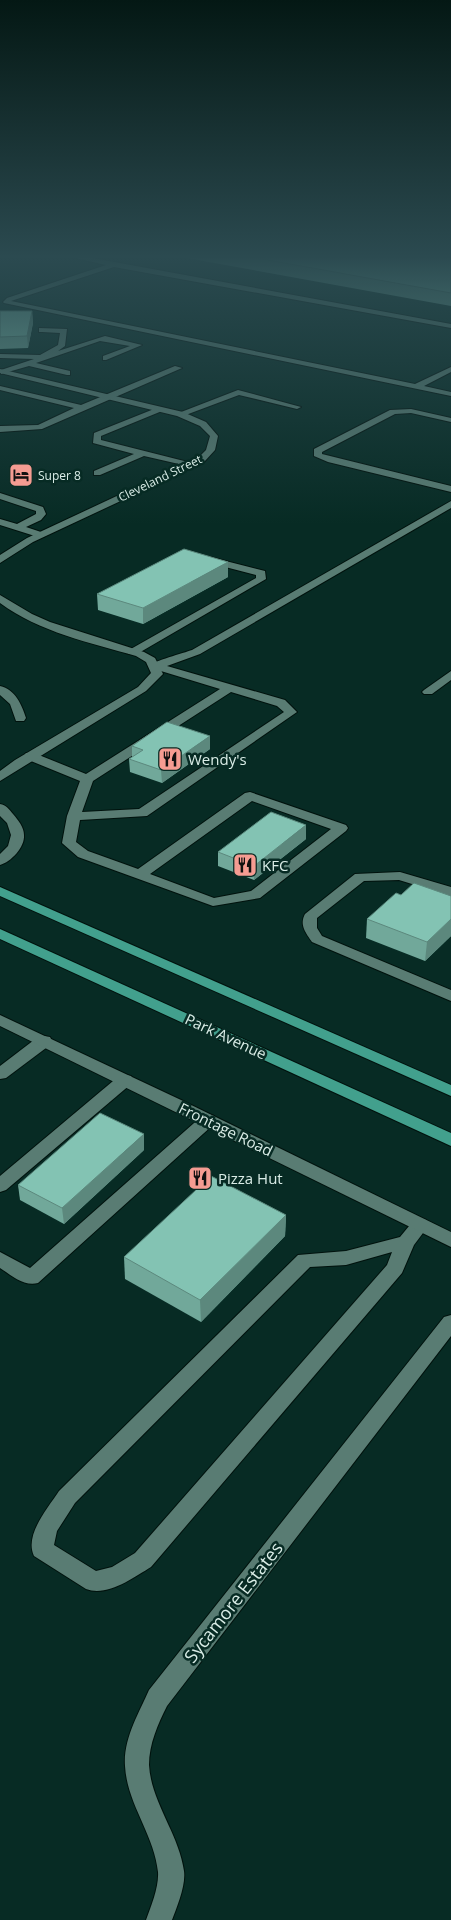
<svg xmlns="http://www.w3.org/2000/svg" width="451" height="1920" viewBox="0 0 451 1920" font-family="'Open Sans',sans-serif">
	<rect width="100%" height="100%" fill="#072b24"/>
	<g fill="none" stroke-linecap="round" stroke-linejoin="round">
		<g stroke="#00120d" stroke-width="2">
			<g id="lane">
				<polygon points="62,255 76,255 451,324 451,328 114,267 11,301 415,384 451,367 451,372 424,386 451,392 451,396 4,303 3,302 7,298 106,265"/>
				<polygon points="39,328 67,329 65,346 58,351 105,336 142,345 106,360 103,360 103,356 130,346 100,341 36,363 70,371 70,375 67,375 29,366 1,374 1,370 34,359 0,358 0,354 40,355 58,345 60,333 42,332 39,332"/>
				<polygon points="175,366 182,368 42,429 0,432 0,426 38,425 74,408 0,390 0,386 81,405"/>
				<polygon points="238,390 301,407 297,409 239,395 183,416 176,414"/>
				<polygon points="159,407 163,409 162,411 101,436 101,440 192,463 192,467 144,456 100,475 94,475 94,471 134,454 93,443 94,433"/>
				<polygon points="411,409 451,418 451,422 411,413 395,414 322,452 322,454 451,486 451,492 328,462 314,456 314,449 390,410"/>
				<polygon points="0,493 43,507 46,514 41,520 26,527 44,533 44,537 38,537 0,525 0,519 17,524 36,514 36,511 0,499"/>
				<path d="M451,501V508L200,654L167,666L285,700L297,712L147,816L80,820L76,842L88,851L138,869L245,793L250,792L346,825L348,828L346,831L260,898L213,906L78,857L62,843L67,816L80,781L26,759L24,756L26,753H34L86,774L220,689L151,668L149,666C153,661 184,653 192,650ZM231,692L277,706L284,712L139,809L82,812L93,781ZM252,801L331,829L251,891L214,898L150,874Z"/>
				<polygon points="210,557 265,571 266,579 137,654 129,654 127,652 129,650 256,578 256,575 206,562 205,560"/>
				<polygon points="451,671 451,680 432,694 424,694 422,692 424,690"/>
				<path d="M0,686C15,689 22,705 26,718L24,721H16L10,704L0,695Z"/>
				<path d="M400,872L451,887V896L399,880L364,881L317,918V928L322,936L451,990V1001L312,942C306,933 299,925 305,914L355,874Z"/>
				<polygon points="44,1036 50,1037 52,1041 50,1045 6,1078 0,1079 0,1066 38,1037"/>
				<polygon points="125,1075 131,1076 133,1080 131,1084 6,1190 0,1192 0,1176 119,1076"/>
				<path d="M208,1114L214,1116L216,1120L214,1124L38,1283C24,1287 11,1275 0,1268V1252L30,1268L202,1116Z"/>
				<path d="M420,1218L426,1220L429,1225L414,1245L402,1273L151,1567C133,1578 107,1597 86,1589L34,1556C24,1535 48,1508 59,1491L298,1255L346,1251L400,1237L414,1220ZM392,1252L387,1265L135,1553L112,1567L96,1571L54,1545L57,1531L75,1503L310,1267L346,1265Z"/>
			</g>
		</g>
		<g stroke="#00120d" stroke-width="2">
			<g id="street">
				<polygon points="0,369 183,412 206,422 218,436 215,450 204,462 33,542 0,563 0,555 27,538 198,458 206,450 210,436 200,426 177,416 0,373"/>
				<path d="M0,595L32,614L50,622L144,652L155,658L163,674L146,691L0,781V771L15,760L138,687L151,673L146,662L136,656C91,643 39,632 0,603Z"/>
				<path d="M0,804C6,805 9,809 13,814C18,820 24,827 24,835C25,847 11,862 0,865V854L8,846L11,835L7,823L0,816Z"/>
				<polygon points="0,1015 181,1100 451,1232 451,1247 0,1026"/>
				<path d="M451,1315V1336L167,1706C158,1724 149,1744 149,1765C151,1802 179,1834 184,1871C186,1885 177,1907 172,1920H146C151,1906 159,1887 158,1872C154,1834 127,1804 125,1766C123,1739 139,1713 149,1690L444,1317Z"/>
			</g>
		</g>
		<g stroke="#00120d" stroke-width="2">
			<g id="primary">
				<polygon points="0,887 451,1085 451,1096 0,896"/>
				<polygon points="0,929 451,1133 451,1146 0,939"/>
			</g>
		</g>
		<use href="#lane" fill="#597c73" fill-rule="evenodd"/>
		<use href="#street" fill="#597c73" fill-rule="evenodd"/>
		<use href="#primary" fill="#42a08d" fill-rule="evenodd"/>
	</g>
	<g fill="#71a89a">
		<polygon points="170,255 451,255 451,306"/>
		<polygon points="0,311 32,311 33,323 28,348 0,349"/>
		<polygon points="228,577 143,624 98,610 97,594"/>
		<polygon points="132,746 210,749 162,783 130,772 129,759 132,757"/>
		<polygon points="306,839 254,880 218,866 218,852"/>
		<polygon points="401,895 451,896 451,936 425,961 366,938 367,919"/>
		<polygon points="144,1150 64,1224 20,1200 18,1185"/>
		<polygon points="286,1215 285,1236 201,1322 125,1279 124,1257"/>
	</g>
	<g fill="#5c887d">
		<polygon points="32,311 33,323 28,348 27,336"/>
		<polygon points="228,562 228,577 143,624 143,608"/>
		<polygon points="210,736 210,749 162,783 161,770"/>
		<polygon points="306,825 306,839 254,880 254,866"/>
		<polygon points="451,919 451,936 425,961 427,942"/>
		<polygon points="144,1134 144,1150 64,1224 62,1208"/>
		<polygon points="286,1215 285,1236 201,1322 200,1300"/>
	</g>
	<g fill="#83c3b3" stroke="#5c887d">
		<polygon points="240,255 451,255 451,293"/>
		<polygon points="0,311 32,311 27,336 0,337"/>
		<polygon points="184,549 228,562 143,608 97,594"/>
		<polygon points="167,722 210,736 161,770 129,759 143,750 132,746"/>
		<polygon points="271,812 306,825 254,866 218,852"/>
		<polygon points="414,883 451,896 451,919 427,942 367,919 396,893 401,895"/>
		<polygon points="100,1113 144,1134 62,1208 18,1185"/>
		<polygon points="211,1176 286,1215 200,1300 124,1257"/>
	</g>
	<linearGradient id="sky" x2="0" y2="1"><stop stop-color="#041814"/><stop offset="0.49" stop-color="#2b4a50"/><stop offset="1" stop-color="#2b4a50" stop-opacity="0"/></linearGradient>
	<rect width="451" height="524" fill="url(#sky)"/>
	<defs>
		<g id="hotel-square" transform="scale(1.25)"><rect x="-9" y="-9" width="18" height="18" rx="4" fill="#f59c92" stroke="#072b24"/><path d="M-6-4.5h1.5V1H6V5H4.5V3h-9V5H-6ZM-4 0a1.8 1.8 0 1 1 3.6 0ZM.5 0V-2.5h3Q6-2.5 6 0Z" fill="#111"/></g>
		<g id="restaurant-square" transform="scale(1.25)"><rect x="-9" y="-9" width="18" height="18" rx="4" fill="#f59c92" stroke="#072b24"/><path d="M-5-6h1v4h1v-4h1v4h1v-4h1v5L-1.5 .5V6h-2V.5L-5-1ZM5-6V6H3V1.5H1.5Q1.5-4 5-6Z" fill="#111"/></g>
	</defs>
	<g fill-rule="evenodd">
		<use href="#hotel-square" x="21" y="475"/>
		<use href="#restaurant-square" x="170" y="759"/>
		<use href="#restaurant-square" x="245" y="865"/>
		<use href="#restaurant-square" x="200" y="1178"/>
	</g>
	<g text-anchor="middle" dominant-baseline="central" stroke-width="5" stroke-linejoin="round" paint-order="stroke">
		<g font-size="12" fill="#daede7" stroke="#072b24" text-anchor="start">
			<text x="38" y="475">Super 8</text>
		</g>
		<g font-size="12" fill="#daede7" stroke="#072b24">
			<text transform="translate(160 478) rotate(-26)">Cleveland Street</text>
		</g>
		<g font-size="15" fill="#daede7" stroke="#072b24" text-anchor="start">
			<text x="188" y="759">Wendy's</text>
			<text x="262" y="865">KFC</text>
			<text x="218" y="1178">Pizza Hut</text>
		</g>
		<g font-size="15" fill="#daede7" stroke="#072b24">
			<text transform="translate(226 1036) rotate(25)">Park Avenue</text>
			<text transform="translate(226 1129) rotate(26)">Frontage Road</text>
		</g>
		<g font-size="18" fill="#daede7" stroke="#072b24">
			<text transform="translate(233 1602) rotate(-52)">Sycamore Estates</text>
		</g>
	</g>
</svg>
